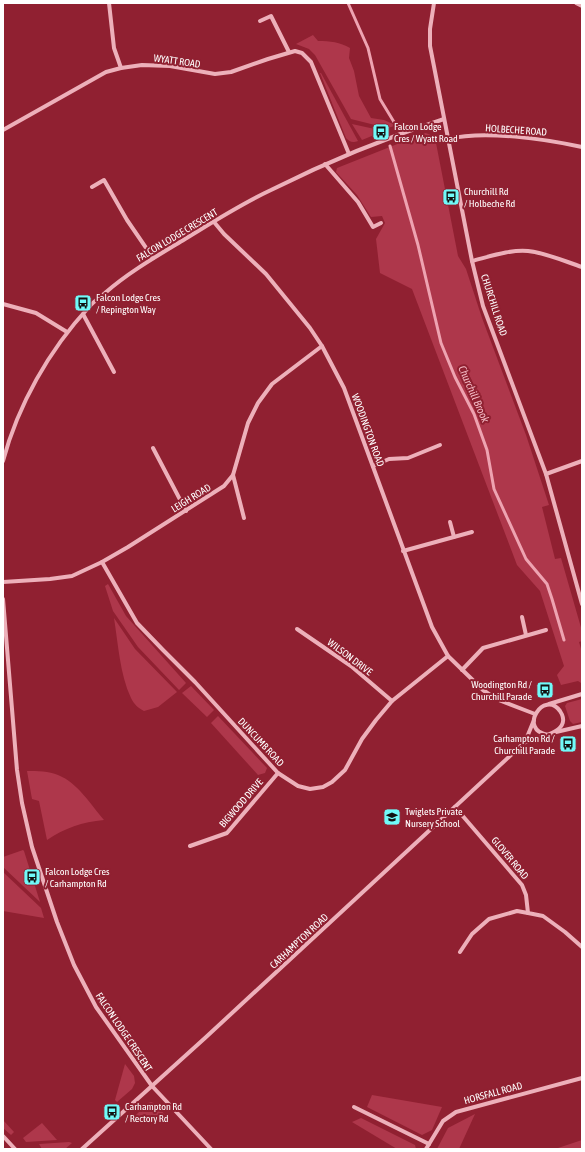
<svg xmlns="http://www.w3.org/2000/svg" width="585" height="1152" viewBox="0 0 585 1152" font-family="'Asap Condensed',sans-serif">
	<rect width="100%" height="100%" fill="#902031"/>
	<g fill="#ae374b">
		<path d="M313,35L318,41C330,41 340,42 350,48L349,58L354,71L359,96L371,118L384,120L393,124L398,123L399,125L387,128L351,119L315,55L309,49L296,44Z"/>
		<path d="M320,73H321L358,141C352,143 350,142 346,138Z"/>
		<polygon points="352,124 384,131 362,140"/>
		<path d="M425,133C431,134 434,137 436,143L458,256L466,269L482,318L526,435L549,505L542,507L555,559L561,558L582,631V641L579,642L582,652L581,683L578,681L561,685L557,675L564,666L540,591L517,565L412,289L380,273L376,239L385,223L382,216L371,217L357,195L336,172L337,168Z"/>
		<polygon points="108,584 126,616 186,683 179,690 138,647 113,611 105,586"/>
		<path d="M114,618L135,649L177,692L158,707L144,711C138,708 134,704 131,698C120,675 118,643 114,618Z"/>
		<polygon points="191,686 214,710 207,717 182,693"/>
		<polygon points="582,699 582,722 573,724 570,721 565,706 567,703"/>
		<polygon points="218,716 267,768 265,773 258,775 211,723"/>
		<path d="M27,771C37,771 49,771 58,775C78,783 91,805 104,820C82,822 65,828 47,840L39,801L32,799Z"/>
		<polygon points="23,850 24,851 40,902 3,867 3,857"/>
		<polygon points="3,872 41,908 44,918 3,911"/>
		<polygon points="125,1064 134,1076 135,1083 132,1089 117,1102 115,1100"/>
		<polygon points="372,1095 442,1107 432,1130 422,1135 367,1107"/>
		<polygon points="151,1102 156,1104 165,1115 131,1121 132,1119 148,1103"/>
		<polygon points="475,1114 459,1149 437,1149 448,1128"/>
		<polygon points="361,1118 415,1145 416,1149 397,1149 352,1122"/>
		<polygon points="3,1120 14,1132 11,1135 3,1128"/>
		<polygon points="42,1123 57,1140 26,1142 23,1138"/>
		<polygon points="582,1140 582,1149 555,1149"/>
		<polygon points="69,1142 72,1143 65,1149 42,1149 39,1144"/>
	</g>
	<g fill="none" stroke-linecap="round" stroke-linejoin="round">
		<g stroke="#eea3b1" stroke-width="3">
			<polyline points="348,3 368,48 380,99 394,122"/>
			<polyline points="390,146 418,245 441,343 455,377 474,414 487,450 494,489 526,559 547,584 552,599 564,640"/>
		</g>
		<g stroke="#edb0ba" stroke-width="4">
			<polyline points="109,3 114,48 121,68"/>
			<polyline points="434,3 430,29 430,46 472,261 483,306 546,474 582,604"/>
			<polyline points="576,3 582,6"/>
			<polyline points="260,21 271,16 289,52"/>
			<polyline points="3,130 106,72 121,68 142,65 170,66 215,74 231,72 268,59 295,51 302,53 311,62 349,154"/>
			<path d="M448,139C485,130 545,139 582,147"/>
			<polyline points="325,164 358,202 373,227 381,223"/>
			<polyline points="92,187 104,180 127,220 153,258"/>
			<polyline points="214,222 224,234 266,274 310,328 322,346 344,388 432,627 448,656 483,690 496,699 535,714"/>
			<path d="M472,261C488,257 512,249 528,251C546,253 564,261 582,267"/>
			<polyline points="3,304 36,313 67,332"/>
			<polyline points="83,314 114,372"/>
			<polyline points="153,448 186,511"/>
			<path d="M3,461C18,405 49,350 89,307C93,302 99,298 105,293C129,272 157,256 185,239C213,222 241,204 271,190C327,162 385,138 444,119"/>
			<polyline points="373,466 389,459 408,458 440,445"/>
			<polyline points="546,474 582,461"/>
			<polyline points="233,475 244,518"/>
			<polyline points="450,522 454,537"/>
			<polyline points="403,551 472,532"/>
			<polyline points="102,562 137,623 163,650 195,682 278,773 298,786 310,789 323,787 332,782 345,770 362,739 376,720 392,701 448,656"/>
			<polyline points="3,582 50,579 72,576 102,562 128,547 224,486 233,475 248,423 258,403 272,384 322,346"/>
			<polyline points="3,599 17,770 22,803 32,847 57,922 74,965 96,1007 152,1086 211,1149"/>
			<polyline points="522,617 526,635"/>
			<polyline points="297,629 351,666 392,701"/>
			<polyline points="462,670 483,648 546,630"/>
			<polyline points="549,704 582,694"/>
			<polyline points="556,732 582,726"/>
			<path d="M525,742C538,738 574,732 560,711C544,689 517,730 548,735"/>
			<polyline points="455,807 522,885 526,895 528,913 543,916 565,932 582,947"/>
			<polyline points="190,846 227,833 278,773"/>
			<polyline points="460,952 472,934 489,919 517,911 528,913"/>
			<polyline points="354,1107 429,1144"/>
			<polyline points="3,1136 15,1149"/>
			<polyline points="82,1149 205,1038 525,742 534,720"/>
			<polyline points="426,1149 443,1121 456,1112 582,1078"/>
		</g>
	</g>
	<defs>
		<g id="bus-square" transform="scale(0.9)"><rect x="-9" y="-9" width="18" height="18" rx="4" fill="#70faf9" stroke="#902031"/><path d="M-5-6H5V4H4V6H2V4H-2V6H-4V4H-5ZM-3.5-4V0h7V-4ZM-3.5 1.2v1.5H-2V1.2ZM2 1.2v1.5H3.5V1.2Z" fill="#111"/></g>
		<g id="school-square" transform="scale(0.9)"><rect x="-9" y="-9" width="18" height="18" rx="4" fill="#70faf9" stroke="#902031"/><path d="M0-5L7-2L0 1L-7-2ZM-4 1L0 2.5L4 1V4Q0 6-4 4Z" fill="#111"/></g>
	</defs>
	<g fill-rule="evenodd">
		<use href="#bus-square" x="381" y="132"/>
		<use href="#bus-square" x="451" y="197"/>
		<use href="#bus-square" x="83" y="303"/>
		<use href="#bus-square" x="545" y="690"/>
		<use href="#bus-square" x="568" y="744"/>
		<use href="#school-square" x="392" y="817"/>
		<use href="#bus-square" x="32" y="877"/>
		<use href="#bus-square" x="112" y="1112"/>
	</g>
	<g text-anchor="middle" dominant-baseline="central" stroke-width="4" stroke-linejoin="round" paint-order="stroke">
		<g font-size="10" fill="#fff" stroke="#902031">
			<text transform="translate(177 61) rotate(8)">WYATT ROAD</text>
			<text transform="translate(516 130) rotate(4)">HOLBECHE ROAD</text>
			<text transform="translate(177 235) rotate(-31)">FALCON LODGE CRESCENT</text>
			<text transform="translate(494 305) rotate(72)">CHURCHILL ROAD</text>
			<text transform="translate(368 430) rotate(70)">WOODINGTON ROAD</text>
			<text transform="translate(191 498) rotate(-32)">LEIGH ROAD</text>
			<text transform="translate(350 657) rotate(37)">WILSON DRIVE</text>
			<text transform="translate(261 742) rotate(47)">DUNCUMB ROAD</text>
			<text transform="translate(241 803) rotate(-49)">BIGWOOD DRIVE</text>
			<text transform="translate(510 858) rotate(50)">GLOVER ROAD</text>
			<text transform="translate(299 941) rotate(-43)">CARHAMPTON ROAD</text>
			<text transform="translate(124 1032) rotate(56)">FALCON LODGE CRESCENT</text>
			<text transform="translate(493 1093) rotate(-15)">HORSFALL ROAD</text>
		</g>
		<g font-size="10" fill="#fff" stroke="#902031" text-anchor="start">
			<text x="394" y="126">Falcon Lodge<tspan x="394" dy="12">Cres / Wyatt Road</tspan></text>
			<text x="464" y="191">Churchill Rd<tspan x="464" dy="12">/ Holbeche Rd</tspan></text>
			<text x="96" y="297">Falcon Lodge Cres<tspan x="96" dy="12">/ Repington Way</tspan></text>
			<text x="532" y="684" text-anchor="end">Woodington Rd /<tspan x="532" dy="12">Churchill Parade</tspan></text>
			<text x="555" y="738" text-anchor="end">Carhampton Rd /<tspan x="555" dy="12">Churchill Parade</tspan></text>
			<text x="405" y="811">Twiglets Private<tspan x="405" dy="12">Nursery School</tspan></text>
			<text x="45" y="871">Falcon Lodge Cres<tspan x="45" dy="12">/ Carhampton Rd</tspan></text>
			<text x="125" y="1106">Carhampton Rd<tspan x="125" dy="12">/ Rectory Rd</tspan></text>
		</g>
		<g font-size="11" font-style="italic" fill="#f4bcc6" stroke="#902031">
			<text transform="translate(474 394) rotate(66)">Churchill Brook</text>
		</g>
	</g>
	<rect width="585" height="1152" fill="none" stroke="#ffffff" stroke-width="8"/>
</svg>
